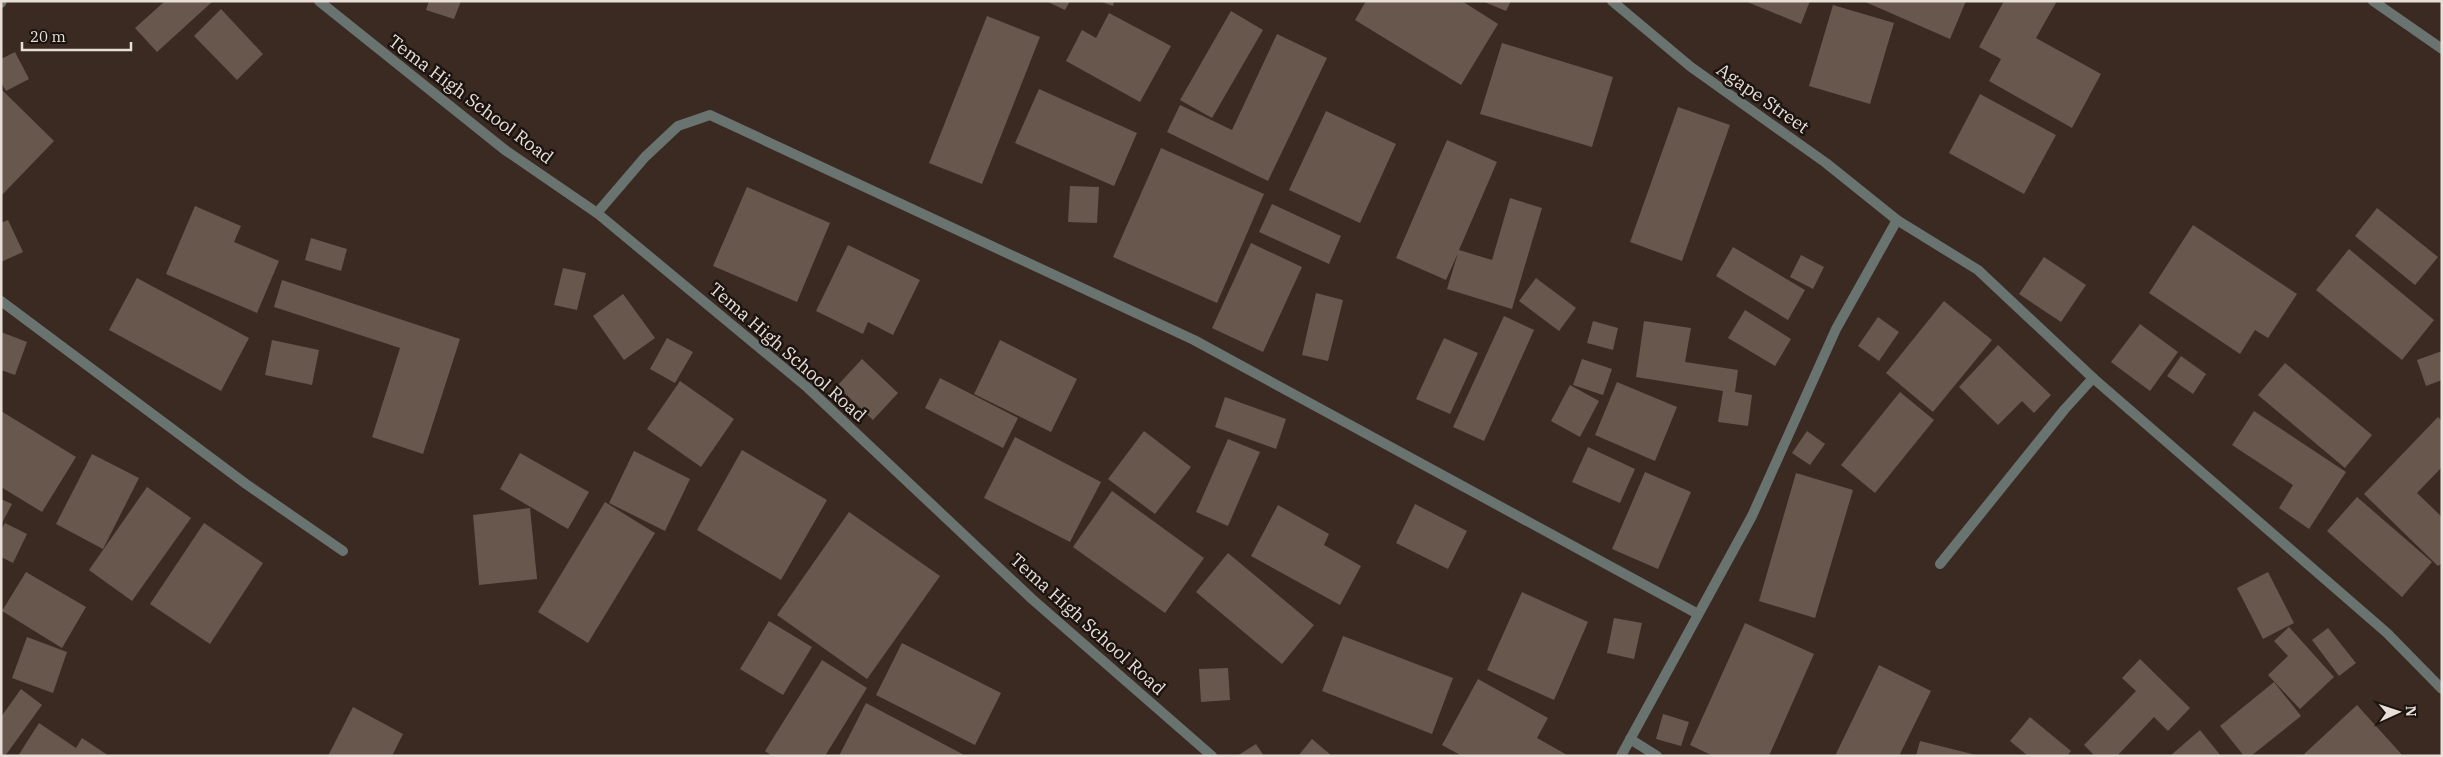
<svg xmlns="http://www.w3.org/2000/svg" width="2443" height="757" viewBox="0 0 2443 757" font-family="'IBM Plex Serif',serif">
	<rect width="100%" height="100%" fill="#3a2a21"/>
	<g fill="#68574d">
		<polygon points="165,1 213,1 157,52 135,28"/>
		<polygon points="429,1 461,1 454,19 426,10"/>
		<polygon points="1046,1 1070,1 1065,10"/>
		<polygon points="1099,1 1114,1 1113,6"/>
		<polygon points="1366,1 1462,1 1498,24 1461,85 1355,20"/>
		<polygon points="1482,1 1511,1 1506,11"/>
		<polygon points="1745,1 1810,1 1801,24"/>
		<polygon points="1863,1 1966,1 1950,39"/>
		<polygon points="2004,1 2057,1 2036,38 2101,74 2072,128 1989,81 2001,59 1979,47"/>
		<polygon points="1833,5 1894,23 1870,104 1809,86"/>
		<polygon points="221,9 263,54 237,80 194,36"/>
		<polygon points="1231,11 1263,30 1212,118 1180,100"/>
		<polygon points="1109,13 1171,46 1140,102 1066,61 1082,30 1096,38"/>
		<polygon points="987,16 1040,37 982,184 929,163"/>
		<polygon points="1277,34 1327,58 1268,181 1167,132 1180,105 1232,130"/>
		<polygon points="1502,43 1613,77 1592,147 1480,114"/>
		<polygon points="15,52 29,79 6,91 1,82 1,59"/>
		<polygon points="1,89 54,141 1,196"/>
		<polygon points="1039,89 1137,133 1114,186 1015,143"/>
		<polygon points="1980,94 2056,135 2024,194 1949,153"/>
		<polygon points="1678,107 1730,125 1682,261 1630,242"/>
		<polygon points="1326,111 1396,144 1360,223 1289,190"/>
		<polygon points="1447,140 1497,162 1459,250 1492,260 1510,198 1542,208 1512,309 1447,289 1458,253 1446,280 1396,258"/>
		<polygon points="1161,148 1264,194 1217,303 1113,257"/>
		<polygon points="1070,186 1099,187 1097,223 1068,222"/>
		<polygon points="747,187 830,223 797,302 713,266"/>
		<polygon points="1272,204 1341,236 1329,264 1259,232"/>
		<polygon points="195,206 241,226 234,242 279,261 257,313 166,274"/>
		<polygon points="2377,208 2438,257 2415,285 2355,236"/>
		<polygon points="8,220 23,252 1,262 1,223"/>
		<polygon points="2193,225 2297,294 2268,338 2255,330 2240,354 2149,293"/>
		<polygon points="311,238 347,249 341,271 305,260"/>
		<polygon points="1251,243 1302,267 1263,352 1212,328"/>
		<polygon points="848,245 920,280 893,335 868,322 863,334 816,311"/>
		<polygon points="1733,247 1805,290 1788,320 1716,276"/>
		<polygon points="2349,249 2434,320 2402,360 2316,290"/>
		<polygon points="1801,255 1824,267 1813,289 1790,277"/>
		<polygon points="2044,257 2086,285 2061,322 2019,294"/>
		<polygon points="563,268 586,273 577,310 554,305"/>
		<polygon points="137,278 249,338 221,391 109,330"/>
		<polygon points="1536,278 1576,308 1559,331 1519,301"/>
		<polygon points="282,280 460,339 423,454 372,437 400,348 274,307"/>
		<polygon points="1316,293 1343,300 1328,361 1302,355"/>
		<polygon points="623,294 655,338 624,360 593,316"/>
		<polygon points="1944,301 1992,340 1933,412 1886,373"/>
		<polygon points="1745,310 1791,339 1775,366 1728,338"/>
		<polygon points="1504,316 1534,330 1484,441 1453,427"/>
		<polygon points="1878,317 1899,332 1879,361 1858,346"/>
		<polygon points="1593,321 1618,328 1613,350 1587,343"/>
		<polygon points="1644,321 1691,328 1685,362 1738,370 1735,392 1752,395 1748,426 1718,422 1723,391 1636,377"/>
		<polygon points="2140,324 2178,352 2150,391 2111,362"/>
		<polygon points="1,332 27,342 15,375 1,370"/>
		<polygon points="667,338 693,352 675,383 650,369"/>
		<polygon points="1444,338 1478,353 1450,414 1416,399"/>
		<polygon points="272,340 319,350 312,385 265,375"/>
		<polygon points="1000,340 1077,379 1051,432 974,394"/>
		<polygon points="1998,345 2051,395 2034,413 2022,401 1998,425 1959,387"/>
		<polygon points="2442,351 2442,380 2426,386 2417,360"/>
		<polygon points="2181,356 2206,374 2193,394 2167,376"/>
		<polygon points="862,359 898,393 873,420 837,386"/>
		<polygon points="1582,359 1612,369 1603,395 1573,385"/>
		<polygon points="2285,363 2372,435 2345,468 2258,395"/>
		<polygon points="940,378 1018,418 1003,448 925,408"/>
		<polygon points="680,381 734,419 701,467 647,429"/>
		<polygon points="1617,382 1677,407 1655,461 1595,435"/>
		<polygon points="1570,385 1599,401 1580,437 1551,421"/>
		<polygon points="1900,392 1934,420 1875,493 1841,465"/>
		<polygon points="1225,397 1286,419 1276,449 1215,427"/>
		<polygon points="1,411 76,457 42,512 1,487"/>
		<polygon points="2254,411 2346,472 2309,529 2279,508 2293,485 2232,445"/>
		<polygon points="2438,417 2442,421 2442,467 2417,493 2442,517 2442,563 2438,566 2364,494"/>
		<polygon points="1144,431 1191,467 1155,514 1108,479"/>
		<polygon points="1807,431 1825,444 1810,465 1792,453"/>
		<polygon points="1015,437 1101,482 1070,542 984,498"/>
		<polygon points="1228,439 1260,452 1228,526 1196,512"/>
		<polygon points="1588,447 1635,469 1620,503 1572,482"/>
		<polygon points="742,450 827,500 781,580 697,530"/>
		<polygon points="634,451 690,479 665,531 609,503"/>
		<polygon points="520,453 589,492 568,529 500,489"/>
		<polygon points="92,454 139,478 103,549 56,524"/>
		<polygon points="1645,472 1691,492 1658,569 1612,549"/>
		<polygon points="1796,473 1853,490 1815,618 1759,601"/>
		<polygon points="147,487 191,518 132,601 89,570"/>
		<polygon points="1112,491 1204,558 1165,613 1073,547"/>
		<polygon points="2357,497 2432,562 2402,597 2327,531"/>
		<polygon points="1,499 12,504 1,525"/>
		<polygon points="605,502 655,533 588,643 538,612"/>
		<polygon points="1415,504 1467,531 1448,569 1396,543"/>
		<polygon points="1278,505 1329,534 1324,545 1361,566 1340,605 1251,556"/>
		<polygon points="530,508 537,579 479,585 473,515"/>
		<polygon points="849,512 940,576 867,679 777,615"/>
		<polygon points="5,523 27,534 13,563 1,557 1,530"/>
		<polygon points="204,523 263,563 210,644 150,604"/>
		<polygon points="1228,553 1314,625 1282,664 1196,592"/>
		<polygon points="26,572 86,607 62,648 2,611"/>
		<polygon points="2268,572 2294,623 2263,639 2237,588"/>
		<polygon points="1522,592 1588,622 1554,700 1487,670"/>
		<polygon points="1614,618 1642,623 1634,659 1607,653"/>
		<polygon points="769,621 812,647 783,695 740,669"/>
		<polygon points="1745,623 1814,654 1769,756 1713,756 1690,745"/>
		<polygon points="2289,627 2334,677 2300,709 2268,675 2288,656 2274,641"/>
		<polygon points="2328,628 2356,663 2339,676 2312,640"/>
		<polygon points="1343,636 1453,678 1432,734 1322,691"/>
		<polygon points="27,637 67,652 53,693 12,678"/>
		<polygon points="902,643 1001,693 975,745 876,695"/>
		<polygon points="2140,659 2190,708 2168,731 2154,717 2117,756 2095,756 2084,745 2136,691 2122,678"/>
		<polygon points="822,660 867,688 825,756 772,756 765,751"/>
		<polygon points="1879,665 1931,691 1899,756 1835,756"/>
		<polygon points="1228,668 1230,700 1201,702 1199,669"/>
		<polygon points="1478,679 1548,718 1537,738 1569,756 1462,756 1442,745"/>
		<polygon points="2274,682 2301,716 2251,756 2244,756 2220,726"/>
		<polygon points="21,689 42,705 5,756 1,756 1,717"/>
		<polygon points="866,703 966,756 839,756"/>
		<polygon points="2357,705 2403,756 2302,756"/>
		<polygon points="353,707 403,734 392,756 328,756"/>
		<polygon points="1663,714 1689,722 1681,746 1656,739"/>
		<polygon points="2030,717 2071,751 2067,756 2028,756 2010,741"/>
		<polygon points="39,723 76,748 82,738 109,756 18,756"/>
		<polygon points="2200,730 2221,756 2170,756"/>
		<polygon points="1312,739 1332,756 1298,756"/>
		<polygon points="1920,741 1976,755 1976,756 1916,756"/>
		<polygon points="1256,744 1264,756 1237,756"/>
	</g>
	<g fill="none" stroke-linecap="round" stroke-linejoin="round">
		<polyline stroke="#697370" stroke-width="10" points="1940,564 2064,410 2093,378"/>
		<g stroke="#697370" stroke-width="10">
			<polyline points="319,1 505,150 597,213 808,388 1032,599 1212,756"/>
			<polyline points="1612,1 1691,67 1826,163 1897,220 1978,270 2093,378 2387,633 2442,689"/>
			<polyline points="2373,1 2442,49"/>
			<polyline points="1,3 2,1"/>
			<polyline points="597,213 645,157 678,126 710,115 1194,340 1698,614"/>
			<polyline points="1,301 246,484 343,551"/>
			<polyline points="1630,739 1657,756"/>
			<polyline points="1621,756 1752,516 1836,329 1897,220"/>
		</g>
	</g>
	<g text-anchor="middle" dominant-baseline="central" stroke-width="5" stroke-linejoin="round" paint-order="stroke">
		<g font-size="18" fill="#e9dfd9" stroke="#1c1410">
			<text transform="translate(1763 98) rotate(35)">Agape Street</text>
			<text transform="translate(471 99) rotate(37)">Tema High School Road</text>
			<text transform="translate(788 352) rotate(41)">Tema High School Road</text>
			<text transform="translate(1088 624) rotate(42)">Tema High School Road</text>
		</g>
	</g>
	<rect width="2443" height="757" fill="none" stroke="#e9dfd9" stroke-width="5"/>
	<g transform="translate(2398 712) rotate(87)" stroke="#1c1410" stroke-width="4" paint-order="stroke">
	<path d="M0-4L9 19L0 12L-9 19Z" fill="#e9dfd9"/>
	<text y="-8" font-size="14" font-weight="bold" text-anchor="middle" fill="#e9dfd9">N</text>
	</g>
	<path d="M22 42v8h109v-8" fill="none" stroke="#e9dfd9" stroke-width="2.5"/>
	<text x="30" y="42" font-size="15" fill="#e9dfd9" stroke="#1c1410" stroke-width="4" paint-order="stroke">20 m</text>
</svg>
